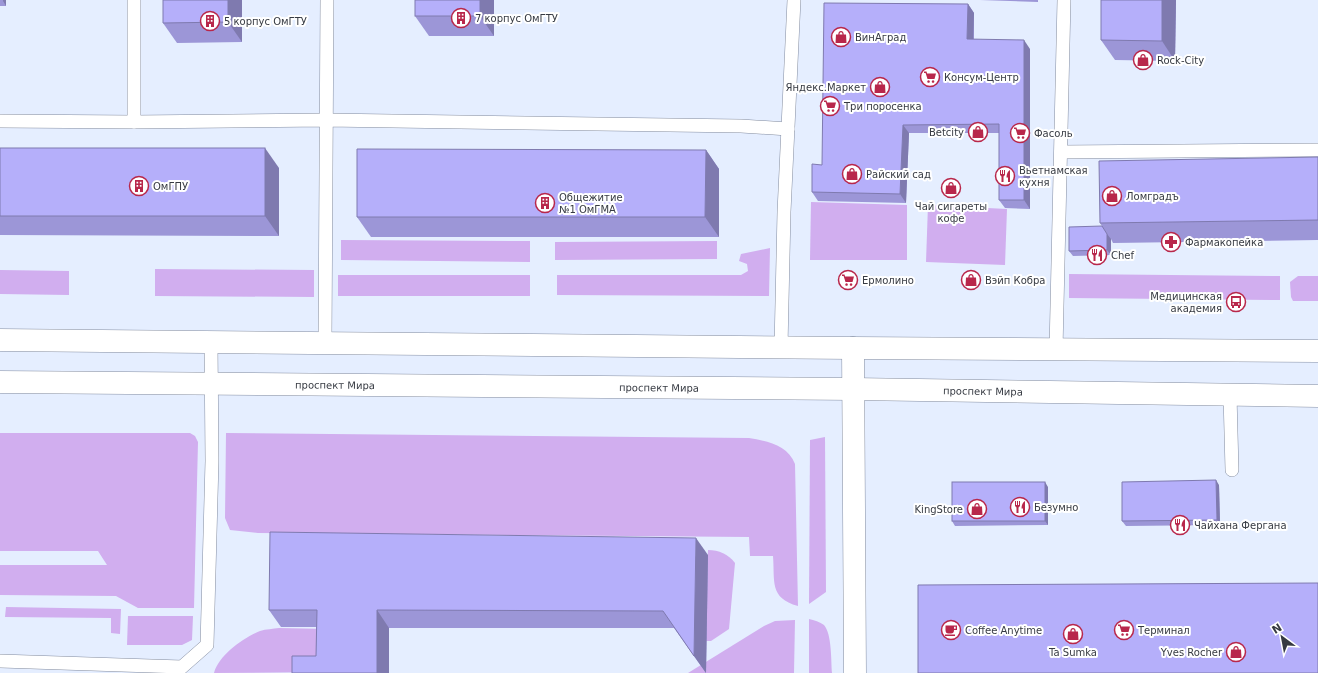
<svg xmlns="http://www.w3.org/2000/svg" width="1318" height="673" viewBox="0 0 1318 673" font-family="'DejaVu Sans',sans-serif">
	<rect width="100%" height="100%" fill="#e5eeff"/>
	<g fill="#d1aeef">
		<polygon points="811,202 907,205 907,260 810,260"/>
		<polygon points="928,205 1007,209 1005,265 926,262"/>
		<polygon points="341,240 530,241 530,262 341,260"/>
		<polygon points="717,241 717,259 555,260 555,242"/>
		<polygon points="770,248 769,296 557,295 557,275 741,275 748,271 747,264 739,261 741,254"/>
		<polygon points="155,269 314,270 314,297 155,296"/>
		<polygon points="0,270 69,271 69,295 0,294"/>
		<polygon points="1069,274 1280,276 1280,300 1069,298"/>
		<rect x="338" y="275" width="192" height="21"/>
		<polygon points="1298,276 1318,276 1318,301 1293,301 1291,297 1290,282"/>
		<polygon points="0,433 190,433 195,436 198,442 194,608 138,608 116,596 0,595 0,565 107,565 98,551 0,551"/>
		<path d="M226,433L749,438C767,441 788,445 795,464L798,606C769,598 775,581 773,556H750L749,537L258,533L230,530L225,518Z"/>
		<polygon points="825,437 826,592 809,604 810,440"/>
		<path d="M708,550C719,550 728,554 735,563L729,629L711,641H705Z"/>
		<polygon points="6,607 121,609 120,634 111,633 111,618 5,617"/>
		<polygon points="128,616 193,616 192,640 182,645 127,645"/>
		<path d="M809,619C814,620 820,622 824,625C832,634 831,661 832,673H809Z"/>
		<polygon points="795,620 794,673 688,673 764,626 775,621"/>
		<path d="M279,628L328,629L327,672L214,673C219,655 243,638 260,631C266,629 273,629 279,628Z"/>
	</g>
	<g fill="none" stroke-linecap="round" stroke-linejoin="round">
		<g stroke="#848da0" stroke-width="14">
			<g id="service">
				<polyline points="134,0 134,122"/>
				<polyline points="0,121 134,122 326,120 741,126 788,129"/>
				<polyline points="1061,152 1318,150"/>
				<polyline points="325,342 327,0"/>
				<polyline points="781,347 784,212 794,0"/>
				<polyline points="1056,350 1064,0"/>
				<polyline points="1230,395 1232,470"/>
				<polyline points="0,661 182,667 207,645 212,461 211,342"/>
			</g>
		</g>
		<g stroke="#848da0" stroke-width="23">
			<polyline id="minor" points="853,348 855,673"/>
		</g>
		<g stroke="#848da0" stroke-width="23">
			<g id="secondary">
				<polyline points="0,340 853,348 1318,351"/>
				<path id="s1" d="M0,382L854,389L1318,396"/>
			</g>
		</g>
		<use href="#service" stroke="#fff" stroke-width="13"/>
		<use href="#minor" stroke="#fff" stroke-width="22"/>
		<use href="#secondary" stroke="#fff" stroke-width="22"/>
	</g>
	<g fill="#9c96d7">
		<rect x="0" y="0" width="6" height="6"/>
		<polygon points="163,0 242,0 242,42 177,43 163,23"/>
		<polygon points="494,0 494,36 429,36 415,16"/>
		<polygon points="980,0 1038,0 1038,2"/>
		<polygon points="1176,0 1175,61 1115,60 1101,40"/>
		<polygon points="968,4 974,13 974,39 1030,49 1030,209 1005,208 999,200 999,133 909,133 906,203 818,201 812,192 822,165"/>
		<polygon points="0,148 279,168 279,236 0,235"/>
		<polygon points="706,150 719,169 719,237 371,237 357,217"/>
		<polygon points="1318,157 1318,240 1113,243 1111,239 1111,255 1073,256 1069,251 1102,226 1100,223"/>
		<polygon points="1219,485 1220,525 1126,526 1122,521"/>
		<polygon points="1048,487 1048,525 955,526 952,521"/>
		<polygon points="708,555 706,673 674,628 389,628 316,656 316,627 281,627 269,610"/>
	</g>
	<g fill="#7f7aaf">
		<polygon points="3,0 6,0 6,6 3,1"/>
		<polygon points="228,0 242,0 242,42 228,22"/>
		<polygon points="480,0 494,0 494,36 480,16"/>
		<polygon points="1162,0 1176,0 1175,61 1162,41"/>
		<polygon points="968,4 974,13 973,48 967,39"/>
		<polygon points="1024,40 1030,49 1030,209 1024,200"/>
		<polygon points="903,125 909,133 906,203 900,194"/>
		<polygon points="265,148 279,168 279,236 265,216"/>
		<polygon points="706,150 719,169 719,237 705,217"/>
		<polygon points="1107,234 1111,239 1111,255 1107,250"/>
		<polygon points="1216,480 1219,485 1220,525 1217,520"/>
		<polygon points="1045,482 1048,487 1048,525 1045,521"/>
		<polygon points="696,538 708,555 706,673 694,656"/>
		<polygon points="377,610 389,628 389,673 377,673"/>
	</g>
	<g fill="#b5affa" stroke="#7f7aaf">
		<polygon points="163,0 228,0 228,22 163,23"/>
		<rect x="415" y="0" width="65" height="16"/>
		<polygon points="1101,0 1162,0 1162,41 1101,40"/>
		<polygon points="824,3 968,4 967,39 1024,40 1024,200 999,200 999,124 903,125 900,194 812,192 812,164 822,165"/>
		<rect x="0" y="148" width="265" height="68"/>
		<polygon points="357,149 706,150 705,217 357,217"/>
		<polygon points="1318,157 1318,220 1100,223 1099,161"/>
		<polygon points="1102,226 1107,234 1107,250 1069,251 1069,227"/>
		<polygon points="1216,480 1217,520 1122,521 1122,482"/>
		<rect x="952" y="482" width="93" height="39"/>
		<polygon points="270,532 696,538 694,656 663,611 377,610 377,673 292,673 292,656 316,656 317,610 269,610"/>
		<polygon points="1318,583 1318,673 918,673 918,585"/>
	</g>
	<defs>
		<g id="building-ring" transform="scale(1)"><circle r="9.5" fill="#fff" stroke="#b8274b" stroke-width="1.5"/><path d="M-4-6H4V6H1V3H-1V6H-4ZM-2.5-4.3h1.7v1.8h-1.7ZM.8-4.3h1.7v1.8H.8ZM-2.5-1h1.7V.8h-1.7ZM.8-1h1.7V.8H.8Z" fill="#b8274b"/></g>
		<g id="shop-ring" transform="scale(1)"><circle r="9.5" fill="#fff" stroke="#b8274b" stroke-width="1.5"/><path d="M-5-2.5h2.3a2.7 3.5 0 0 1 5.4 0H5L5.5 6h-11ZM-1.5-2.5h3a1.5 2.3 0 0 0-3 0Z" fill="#b8274b"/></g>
		<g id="supermarket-ring" transform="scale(1)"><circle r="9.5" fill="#fff" stroke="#b8274b" stroke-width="1.5"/><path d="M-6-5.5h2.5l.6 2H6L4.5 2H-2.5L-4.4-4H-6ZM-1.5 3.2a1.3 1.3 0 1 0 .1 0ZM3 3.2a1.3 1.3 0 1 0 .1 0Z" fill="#b8274b"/></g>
		<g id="restaurant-ring" transform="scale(1)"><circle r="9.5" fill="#fff" stroke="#b8274b" stroke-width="1.5"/><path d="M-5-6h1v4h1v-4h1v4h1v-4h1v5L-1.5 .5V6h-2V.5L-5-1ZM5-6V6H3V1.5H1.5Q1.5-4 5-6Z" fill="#b8274b"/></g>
		<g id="pharmacy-ring" transform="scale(1)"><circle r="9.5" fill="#fff" stroke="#b8274b" stroke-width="1.5"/><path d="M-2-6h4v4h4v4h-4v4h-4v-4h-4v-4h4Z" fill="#b8274b"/></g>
		<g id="bus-ring" transform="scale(1)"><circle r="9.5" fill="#fff" stroke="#b8274b" stroke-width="1.5"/><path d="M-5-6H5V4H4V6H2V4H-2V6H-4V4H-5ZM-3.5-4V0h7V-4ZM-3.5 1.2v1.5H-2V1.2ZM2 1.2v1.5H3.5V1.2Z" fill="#b8274b"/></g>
		<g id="cafe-ring" transform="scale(1)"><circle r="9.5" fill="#fff" stroke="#b8274b" stroke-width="1.5"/><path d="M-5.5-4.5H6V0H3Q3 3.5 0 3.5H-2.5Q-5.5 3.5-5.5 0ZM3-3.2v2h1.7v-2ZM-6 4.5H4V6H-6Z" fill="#b8274b"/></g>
	</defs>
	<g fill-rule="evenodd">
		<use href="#building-ring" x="461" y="18"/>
		<use href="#building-ring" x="210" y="21"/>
		<use href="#shop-ring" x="841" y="37"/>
		<use href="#shop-ring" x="1143" y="60"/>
		<use href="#supermarket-ring" x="930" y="77"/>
		<use href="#shop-ring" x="880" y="87"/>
		<use href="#supermarket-ring" x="830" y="106"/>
		<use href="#shop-ring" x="978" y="132"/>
		<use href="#supermarket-ring" x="1020" y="133"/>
		<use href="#shop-ring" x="852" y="174"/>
		<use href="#restaurant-ring" x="1005" y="176"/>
		<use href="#building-ring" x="139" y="186"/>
		<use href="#shop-ring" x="951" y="188"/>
		<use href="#shop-ring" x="1112" y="196"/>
		<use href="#building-ring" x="545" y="203"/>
		<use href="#pharmacy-ring" x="1171" y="242"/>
		<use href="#restaurant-ring" x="1097" y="255"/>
		<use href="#supermarket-ring" x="848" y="280"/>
		<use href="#shop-ring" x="971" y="280"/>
		<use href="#bus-ring" x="1236" y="302"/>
		<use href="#restaurant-ring" x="1020" y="507"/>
		<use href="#shop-ring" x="977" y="509"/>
		<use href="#restaurant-ring" x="1180" y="525"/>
		<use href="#cafe-ring" x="951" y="630"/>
		<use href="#supermarket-ring" x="1124" y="630"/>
		<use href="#shop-ring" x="1073" y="634"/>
		<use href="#shop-ring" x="1236" y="652"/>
	</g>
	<g text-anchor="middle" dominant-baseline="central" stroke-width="4" stroke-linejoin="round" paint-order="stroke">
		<g font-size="10" fill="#363a42" stroke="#fff" text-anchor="start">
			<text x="475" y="18">7 корпус ОмГТУ</text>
			<text x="224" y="21">5 корпус ОмГТУ</text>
			<text x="855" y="37">ВинАград</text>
			<text x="1157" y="60">Rock-City</text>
			<text x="944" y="77">Консум-Центр</text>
			<text x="866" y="87" text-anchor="end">Яндекс.Маркет</text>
			<text x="844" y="106">Три поросенка</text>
			<text x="964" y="132" text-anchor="end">Betcity</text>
			<text x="1034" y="133">Фасоль</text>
			<text x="1019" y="170">Вьетнамская<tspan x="1019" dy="12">кухня</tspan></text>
			<text x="866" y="174">Райский сад</text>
			<text x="153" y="186">ОмГПУ</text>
			<text x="1126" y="196">Ломградъ</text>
			<text x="559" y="197">Общежитие<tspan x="559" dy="12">№1 ОмГМА</tspan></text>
			<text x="951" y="206" text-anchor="middle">Чай сигареты<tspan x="951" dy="12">кофе</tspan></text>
			<text x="1185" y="242">Фармакопейка</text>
			<text x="1111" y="255">Chef</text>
			<text x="862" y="280">Ермолино</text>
			<text x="985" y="280">Вэйп Кобра</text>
			<text x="1222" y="296" text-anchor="end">Медицинская<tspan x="1222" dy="12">академия</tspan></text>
			<text x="1034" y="507">Безумно</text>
			<text x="963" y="509" text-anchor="end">KingStore</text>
			<text x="1194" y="525">Чайхана Фергана</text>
			<text x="965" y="630">Coffee Anytime</text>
			<text x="1138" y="630">Терминал</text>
			<text x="1073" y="652" text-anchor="middle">Ta Sumka</text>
			<text x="1222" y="652" text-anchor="end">Yves Rocher</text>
		</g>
		<g font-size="10" fill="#363a42" stroke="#fff">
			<text stroke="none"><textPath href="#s1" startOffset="335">проспект Мира</textPath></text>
			<text stroke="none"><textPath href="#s1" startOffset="659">проспект Мира</textPath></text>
			<text stroke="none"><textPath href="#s1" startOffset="983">проспект Мира</textPath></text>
		</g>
	</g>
	<g transform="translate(1282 637) rotate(328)" stroke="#ffffff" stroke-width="3" paint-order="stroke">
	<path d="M0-3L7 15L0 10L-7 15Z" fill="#363a42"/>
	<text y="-6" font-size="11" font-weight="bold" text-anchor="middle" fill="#363a42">N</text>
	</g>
</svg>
